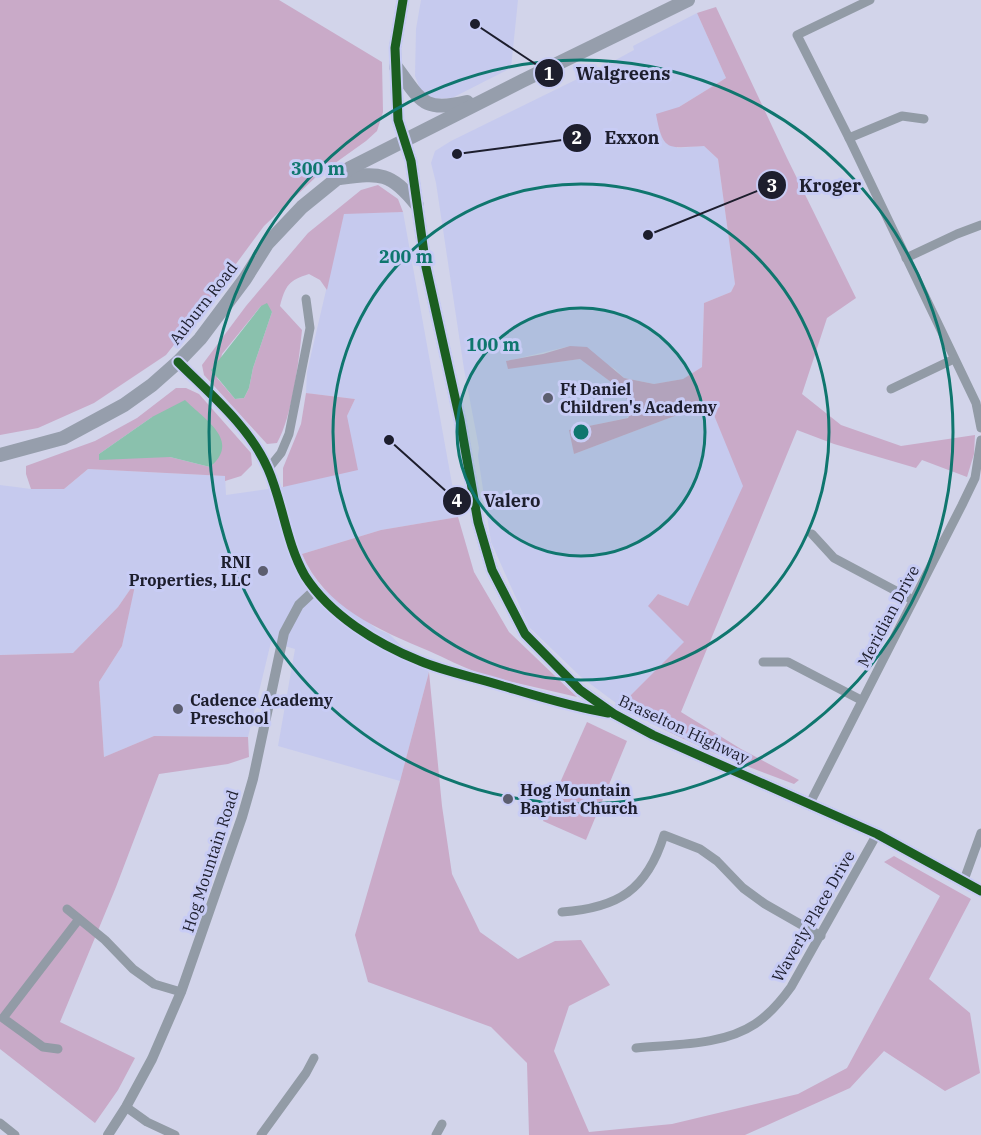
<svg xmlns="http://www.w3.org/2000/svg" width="981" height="1135" viewBox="0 0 981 1135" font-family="'IBM Plex Serif',serif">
	<rect width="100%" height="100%" fill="#d2d4ea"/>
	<g fill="#c6caee">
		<polygon points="421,0 518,0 511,68 452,98 431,99 422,94 415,76 416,29"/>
		<polygon points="697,13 726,78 679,107 677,148 704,146 718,159 735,284 731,292 704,303 702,367 683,379 654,384 624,378 615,369 570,346 507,361 508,368 581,359 619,388 633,408 627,418 570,430 574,454 709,403 744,486 688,606 658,594 685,642 620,706 581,677 529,627 491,542 478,456 479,448 464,369 436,183 431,163 435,151 451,141 612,62 634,50 633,46"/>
		<polygon points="403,212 458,517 381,530 302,554 307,567 321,587 377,629 389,634 429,672 400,781 278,746 295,649 271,642 248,737 154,736 104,757 99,682 122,646 135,583 118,607 73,653 0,655 0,485 31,489 64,489 88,469 225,476 226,495 283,487 347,416 355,399 306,393 307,372 344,213"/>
	</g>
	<g fill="#c9aac8" fill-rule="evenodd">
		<polygon points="0,0 279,0 382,62 383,112 377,131 366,141 317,176 264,226 210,299 166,355 94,403 38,428 0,435"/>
		<path d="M716,7L787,158L856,298L827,318L802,394L841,425L901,446L975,435L974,454L967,477L922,460L916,468L834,444L797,430L681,712L741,749L799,780L794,784C734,762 676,738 620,706L684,642L648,606L658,594L688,606L743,486L709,403L574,454L569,430L628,418L633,408L619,388L580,359L508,369L506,361L543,354L570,346L587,347L624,378L654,384L683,379L702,367L704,303L731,292L735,284L718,159L704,146C667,148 663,152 656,114L679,107L726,78L697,13Z"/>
		<path d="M378,185L398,199L403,212L344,214L327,290L320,280L309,274C289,280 285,286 280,306L302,330C299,361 292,417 277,443L267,444L204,375L202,365L246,306L308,233L361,190ZM261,306L272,312L253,368L249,388L244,398L235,399L217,378L222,354Z"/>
		<path d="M176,388H186L199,394L251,453L252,465L241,476L225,481V476L88,469L64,489H31L26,474V466L95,441L137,418ZM152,417L210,467L170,457L99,454Z"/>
		<polygon points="306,393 355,399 347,416 358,470 283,487 283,468 301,424"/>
		<path d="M458,517L474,572L509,632L577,697C545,689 511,683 479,673C462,667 445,658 429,651C379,630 324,607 302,554L381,530Z"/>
		<polygon points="136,581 122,646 99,682 104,757 154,736 248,737 249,757 228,764 159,774 116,887 60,1022 135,1058 118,1090 95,1123 0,1049 0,655 73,653 118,607"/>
		<polygon points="429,672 442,806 452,874 480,932 518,959 555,941 581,940 610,985 569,1006 554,1051 589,1132 672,1124 798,1094 847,1068 940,896 884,862 894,856 971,899 929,979 970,1013 980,1073 945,1091 884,1051 850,1088 745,1135 529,1135 527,1063 491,1027 368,982 355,935 400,781"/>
		<polygon points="587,722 627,741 586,840 543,821"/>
	</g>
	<g fill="#8ac1ad">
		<polygon points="267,303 272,312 253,368 249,388 244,398 235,399 211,370 261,306"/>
		<path d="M185,400C204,419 242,441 210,467L170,457L99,460V454L152,417Z"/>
	</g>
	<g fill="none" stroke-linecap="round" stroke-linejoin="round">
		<g stroke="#929ba6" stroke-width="9">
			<polyline points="870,0 797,35 849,138 976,403 981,428"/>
			<polyline points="849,138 902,116 924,119"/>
			<polyline points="906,258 957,234 981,225"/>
			<polyline points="891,389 954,359"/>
			<polyline points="268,469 281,453 289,434 310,328 306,299"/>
			<polyline points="812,534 834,558 913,600"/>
			<polyline points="763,662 788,662 861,700"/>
			<polyline points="810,803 962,505 975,478 981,440"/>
			<polyline points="964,880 981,833"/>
			<polyline points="67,909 105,940 133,969 154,984 181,992"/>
			<path d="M562,912C618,908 647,890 664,835L700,849L717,861L743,888L765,904L821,936"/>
			<path d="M636,1048C674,1044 722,1046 755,1024C770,1014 781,1001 791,987L877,834"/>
			<polyline points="58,1049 43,1047 3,1018 79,919"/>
			<polyline points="126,1107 147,1122 175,1135"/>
			<polyline points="0,1123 15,1135"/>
			<polyline points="261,1135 306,1073 314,1058"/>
			<polyline points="436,1135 442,1124"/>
		</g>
		<g stroke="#929ba6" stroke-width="10">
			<path d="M178,362C210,394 250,427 268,469C282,503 286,540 303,572C325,612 379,645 421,661C446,671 473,677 499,684C537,696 574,707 613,714"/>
			<polyline points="108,1135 126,1107 152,1059 181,992 242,817 253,779 284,633 299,605 315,590"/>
		</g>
		<polyline stroke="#9199a6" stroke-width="12" points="403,0 395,48 398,120 411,161 426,267 460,420 478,522 492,570 525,634 580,690 614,714 653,735 877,834 981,891"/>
		<g stroke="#969eac" stroke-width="14">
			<path d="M396,67C421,100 422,113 467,102"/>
			<path d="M339,178C380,173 390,171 417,205"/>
			<polyline points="0,455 63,438 124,405 152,385 178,362 200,339 245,279 267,244 302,207 350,168 522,81 688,0"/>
		</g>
		<g stroke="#c8ccf5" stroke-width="13">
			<g id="cycleway">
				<polyline points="403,0 395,48 398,120 411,161 426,267 460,420 478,522 492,570 525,634 580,690 614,714 653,735 877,834 981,891"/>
				<path d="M178,362C210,394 250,427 268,469C283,503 286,543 305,576C330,615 377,644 420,661C446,672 475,677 503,686C537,696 572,707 608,713"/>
			</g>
		</g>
		<use href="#cycleway" stroke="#1b5e20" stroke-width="9"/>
	</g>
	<circle cx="581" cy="432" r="124" fill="#0f766e" fill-opacity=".12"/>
	<g fill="none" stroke="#0f766e" stroke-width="3">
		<circle cx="581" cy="432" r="124"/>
		<circle cx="581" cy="432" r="248"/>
		<circle cx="581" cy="432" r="372"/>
	</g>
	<g fill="#5c5e6f" stroke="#c8ccf5" stroke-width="2">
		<circle cx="548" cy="398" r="6"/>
		<circle cx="263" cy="571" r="6"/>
		<circle cx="178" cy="709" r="6"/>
		<circle cx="508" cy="799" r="6"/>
	</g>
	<g text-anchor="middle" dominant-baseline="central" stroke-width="6" stroke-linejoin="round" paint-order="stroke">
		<g font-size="16" fill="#1d1e2d" stroke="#c8ccf5">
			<text transform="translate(203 303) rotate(-52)">Auburn Road</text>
			<text transform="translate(888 616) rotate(-62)">Meridian Drive</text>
			<text transform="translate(684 729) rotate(25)">Braselton Highway</text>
			<text transform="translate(210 861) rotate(-72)">Hog Mountain Road</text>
			<text transform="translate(813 916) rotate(-60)">Waverly Place Drive</text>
		</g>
		<g font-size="16" font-weight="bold" fill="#1d1e2d" stroke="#c8ccf5" text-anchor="start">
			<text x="560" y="389">Ft Daniel<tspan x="560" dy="18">Children's Academy</tspan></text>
			<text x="251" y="562" text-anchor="end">RNI<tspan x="251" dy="18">Properties, LLC</tspan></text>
			<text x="190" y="700">Cadence Academy<tspan x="190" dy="18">Preschool</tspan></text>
			<text x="520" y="790">Hog Mountain<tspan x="520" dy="18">Baptist Church</tspan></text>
		</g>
	</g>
	<circle cx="581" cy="432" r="9" fill="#0f766e" stroke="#c8ccf5" stroke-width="3"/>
	<g font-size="18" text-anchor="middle" font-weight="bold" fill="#0f766e" stroke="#c8ccf5" stroke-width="6" stroke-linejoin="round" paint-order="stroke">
		<text x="318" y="175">300 m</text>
		<text x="406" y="263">200 m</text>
		<text x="493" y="351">100 m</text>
	</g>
	<path fill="none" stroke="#1d1e2d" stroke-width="2" d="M475 24L549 73M457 154L577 138M648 235L772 185M389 440L457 501"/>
	<g fill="#1d1e2d" stroke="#c8ccf5" stroke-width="2">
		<circle cx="475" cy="24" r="6"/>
		<circle cx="457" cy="154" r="6"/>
		<circle cx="648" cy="235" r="6"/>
		<circle cx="389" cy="440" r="6"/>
		<circle cx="549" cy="73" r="15"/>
		<circle cx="577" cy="138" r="15"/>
		<circle cx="772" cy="185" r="15"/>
		<circle cx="457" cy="501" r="15"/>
	</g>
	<g font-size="18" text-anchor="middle" font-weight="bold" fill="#fff">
		<text x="549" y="80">1</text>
		<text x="577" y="144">2</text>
		<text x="772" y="192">3</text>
		<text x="457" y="507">4</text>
	</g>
	<g font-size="18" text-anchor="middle" font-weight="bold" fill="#1d1e2d" stroke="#c8ccf5" stroke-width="6" stroke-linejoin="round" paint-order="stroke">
		<text x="623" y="80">Walgreens</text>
		<text x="632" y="144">Exxon</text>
		<text x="830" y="192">Kroger</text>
		<text x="512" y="507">Valero</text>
	</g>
</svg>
